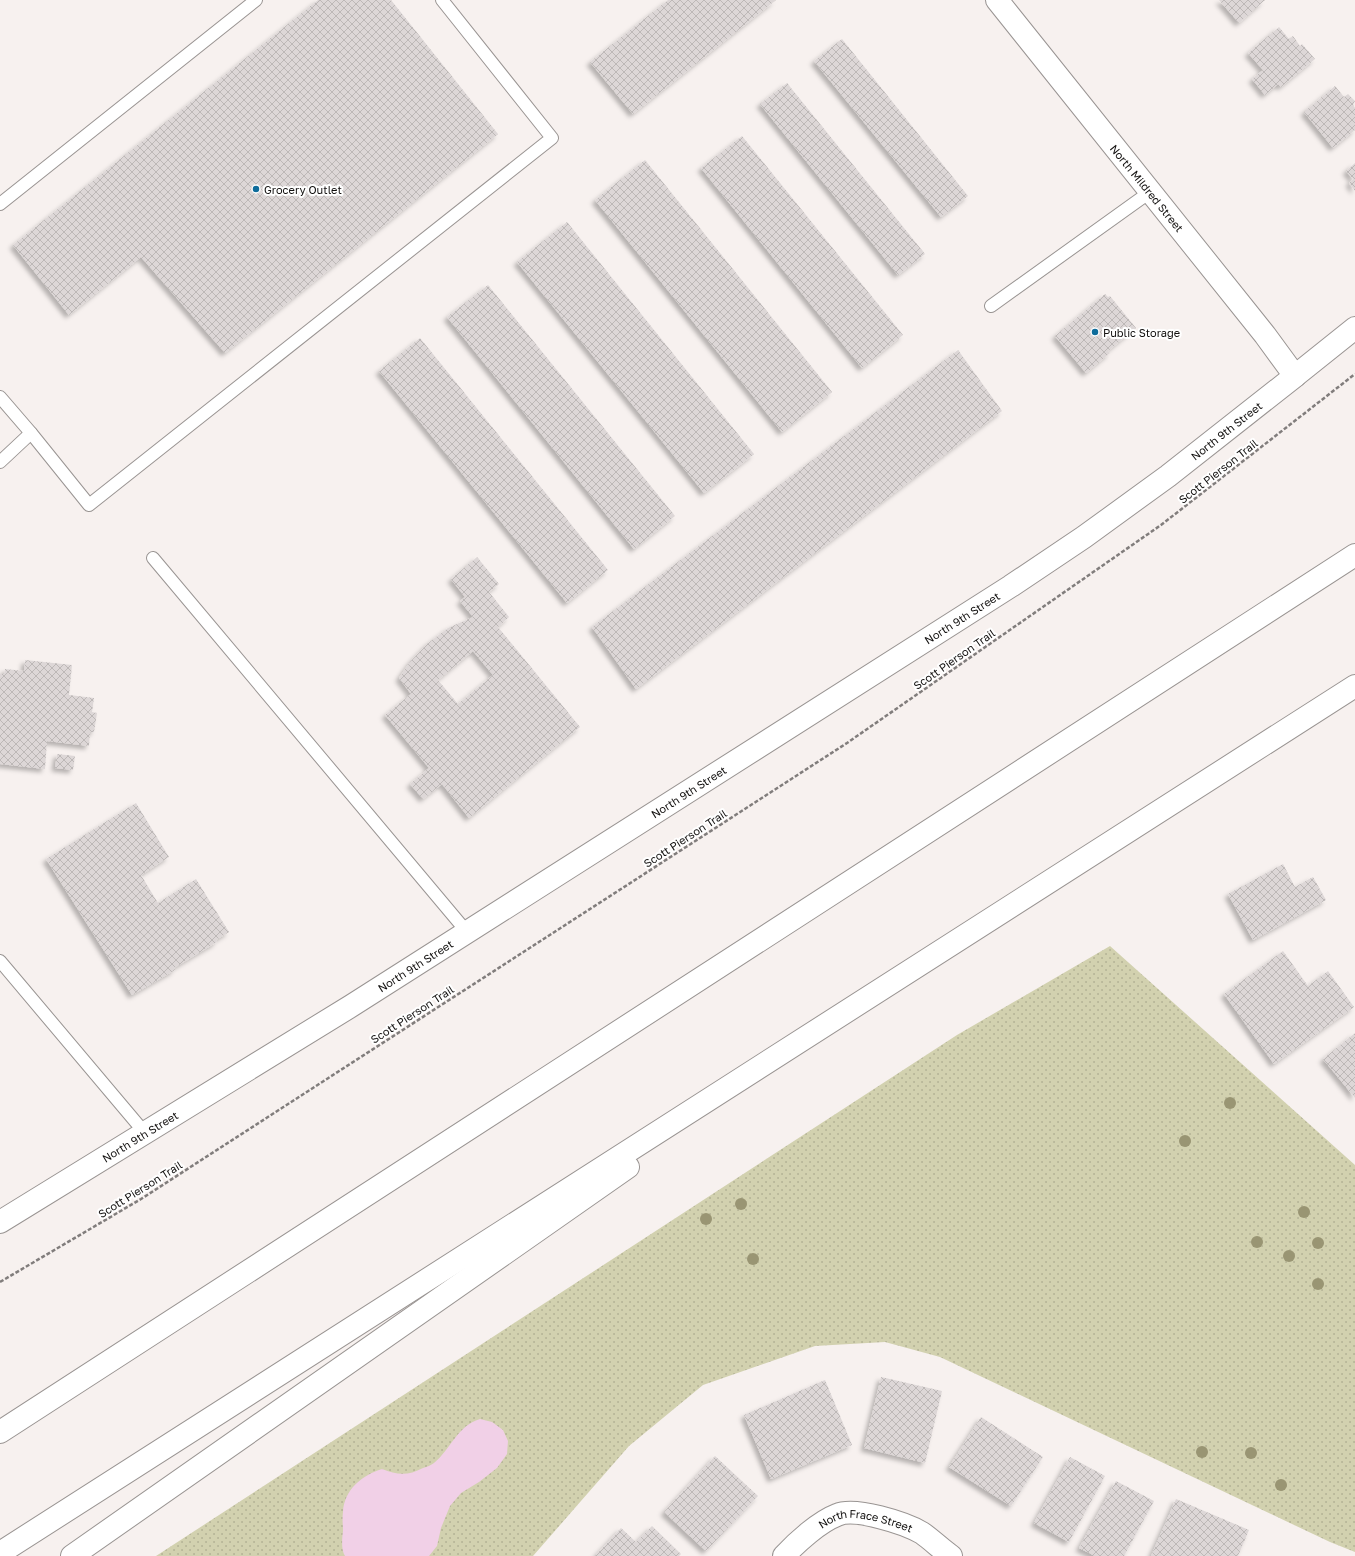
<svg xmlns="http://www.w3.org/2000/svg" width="1355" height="1556" viewBox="0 0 1355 1556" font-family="'Golos Text',sans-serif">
	<defs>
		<pattern id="grass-dots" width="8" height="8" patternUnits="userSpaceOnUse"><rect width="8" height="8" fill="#d2d1af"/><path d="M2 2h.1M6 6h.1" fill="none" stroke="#b3b295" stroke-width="1.8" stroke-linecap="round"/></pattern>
		<pattern id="building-cross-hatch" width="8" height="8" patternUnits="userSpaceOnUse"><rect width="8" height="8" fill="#ddd7d7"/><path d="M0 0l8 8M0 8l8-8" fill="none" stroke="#bdb8b7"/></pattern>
		<filter id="shadow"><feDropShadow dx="-3.5" dy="3.5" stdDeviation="2" flood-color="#0004"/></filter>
	</defs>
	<rect width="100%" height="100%" fill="#f7f1ef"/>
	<polygon fill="url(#grass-dots)" points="1110,946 1355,1165 1355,1552 1330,1542 940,1357 885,1342 815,1346 703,1385 629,1446 533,1556 156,1556 957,1035"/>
	<path fill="#f1d0e7" d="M480,1419L492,1422L503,1430L508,1441L507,1454L497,1468L479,1482L461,1493L450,1506L441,1528L437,1546L429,1556H345C341,1550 342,1539 343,1531C343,1525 342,1519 343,1512C344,1490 362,1475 382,1469C397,1475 408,1476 423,1468C427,1467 431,1465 434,1463C451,1449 457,1426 480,1419Z"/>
	<g fill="url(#building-cross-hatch)" fill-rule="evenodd" filter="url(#shadow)">
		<polygon points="318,0 391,0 498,134 225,353 141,257 69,315 13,245"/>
		<polygon points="668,0 776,0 633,114 590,62"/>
		<polygon points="1219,0 1265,0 1239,23"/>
		<polygon points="1279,27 1289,39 1293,36 1300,46 1302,44 1315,59 1281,87 1278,84 1265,95 1252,79 1263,70 1248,53"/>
		<polygon points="842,39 968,196 941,217 814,61"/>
		<polygon points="787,83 925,254 898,275 760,104"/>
		<polygon points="1335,86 1344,97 1348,94 1355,101 1353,105 1355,108 1355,130 1333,148 1304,112"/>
		<polygon points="742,136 903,335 862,368 701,168"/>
		<polygon points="645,160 832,392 782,432 595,200"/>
		<polygon points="1355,163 1355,191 1349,183 1353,179 1346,171"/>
		<polygon points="567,222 754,454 704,493 517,262"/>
		<polygon points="488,285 675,516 634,549 447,317"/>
		<polygon points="1105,294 1108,297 1110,296 1136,328 1108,351 1110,353 1086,373 1055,336"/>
		<polygon points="420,338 608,570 567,603 379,371"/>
		<polygon points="958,350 1002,411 636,689 592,627"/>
		<path d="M477,557L499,584L489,592L509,617L498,627L580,727L469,818L442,784L423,799L410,784L429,768L385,715L411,694L399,678L410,662L427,644L448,628L473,617L460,601L465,597L451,579ZM473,651L493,675L458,704L438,680Z"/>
		<polygon points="25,660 72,665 69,695 94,698 92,712 97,713 94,732 90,732 89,746 47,741 45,769 0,764 0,674 4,674 5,669 24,671"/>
		<polygon points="57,754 75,756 73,770 55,768"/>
		<polygon points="136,803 169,857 141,875 158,903 196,879 229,932 216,940 217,942 174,968 175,970 132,995 46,859"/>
		<polygon points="1283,864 1295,887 1313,877 1326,900 1253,940 1228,894"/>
		<polygon points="1283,951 1308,986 1328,971 1354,1007 1274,1064 1224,994"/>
		<polygon points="1355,1033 1355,1098 1323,1059"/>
		<polygon points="881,1377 942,1391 925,1463 864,1448"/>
		<polygon points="825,1380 852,1445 771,1479 744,1415"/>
		<polygon points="981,1417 1043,1457 1011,1506 949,1467"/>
		<polygon points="715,1456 758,1496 706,1551 664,1512"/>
		<polygon points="1070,1457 1105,1476 1069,1542 1034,1523"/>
		<polygon points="1116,1481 1154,1501 1124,1556 1095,1556 1079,1548"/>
		<polygon points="1176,1499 1249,1530 1238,1556 1151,1556"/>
		<polygon points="652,1526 681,1554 679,1556 595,1556 621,1528 636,1542"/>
	</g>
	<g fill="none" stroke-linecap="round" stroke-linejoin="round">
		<g stroke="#999492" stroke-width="14">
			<g id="lane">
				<polyline points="0,204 256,0"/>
				<polyline points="991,306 1150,192"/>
				<polyline points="0,397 31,433 89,505 552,138 442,0"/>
				<polyline points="0,462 31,433"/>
				<polyline points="153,558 467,932"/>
				<polyline points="0,961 145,1133"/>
			</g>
		</g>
		<g stroke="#999492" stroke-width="24">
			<g id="street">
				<polyline points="1295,376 1355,328"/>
				<path id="s1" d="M784,1556C797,1542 819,1522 837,1515C855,1507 905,1523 922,1533C932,1540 941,1549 951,1556"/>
			</g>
		</g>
		<g stroke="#999492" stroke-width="24">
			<g id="secondary">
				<path id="s2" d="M0,1222L351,1006L1011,586L1084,537L1168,476L1295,376L1265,335L997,0"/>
			</g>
		</g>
		<g stroke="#999492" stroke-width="24">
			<g id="highway">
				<polyline points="0,1432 1355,555"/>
				<polyline points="0,1553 1355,686"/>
				<polyline points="72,1556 628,1167"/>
			</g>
		</g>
		<polyline stroke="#817d7c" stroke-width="2.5" stroke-dasharray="4 2" stroke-linecap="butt" points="0,1282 141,1199 847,743 1161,525 1355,374"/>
		<use href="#lane" stroke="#fff" stroke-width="12"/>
		<use href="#street" stroke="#fff" stroke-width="22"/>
		<use href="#secondary" stroke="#fff" stroke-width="22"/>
		<use href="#highway" stroke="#fff" stroke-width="22"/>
	</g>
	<g fill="#999573">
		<circle cx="1230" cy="1103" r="6"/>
		<circle cx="1185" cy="1141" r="6"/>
		<circle cx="741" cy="1204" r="6"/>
		<circle cx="1304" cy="1212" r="6"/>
		<circle cx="706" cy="1219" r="6"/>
		<circle cx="1257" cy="1242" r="6"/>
		<circle cx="1318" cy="1243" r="6"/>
		<circle cx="1289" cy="1256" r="6"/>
		<circle cx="753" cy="1259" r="6"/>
		<circle cx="1318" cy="1284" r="6"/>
		<circle cx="1202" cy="1452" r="6"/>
		<circle cx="1251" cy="1453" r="6"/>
		<circle cx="1281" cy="1485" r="6"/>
	</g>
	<g fill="#0e6c9b" stroke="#fff" stroke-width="1.5">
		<circle cx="256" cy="189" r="4"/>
		<circle cx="1095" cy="332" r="4"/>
	</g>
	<g text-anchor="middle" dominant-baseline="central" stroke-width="4" stroke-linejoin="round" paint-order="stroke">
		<g font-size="11" fill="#12100f" stroke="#fff">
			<text transform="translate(1147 188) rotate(51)">North Mildred Street</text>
			<text stroke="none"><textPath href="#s2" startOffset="1460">North 9th Street</textPath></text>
			<text transform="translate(1218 471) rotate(-38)">Scott Pierson Trail</text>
			<text stroke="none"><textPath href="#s2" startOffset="1136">North 9th Street</textPath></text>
			<text transform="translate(954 659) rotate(-35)">Scott Pierson Trail</text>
			<text stroke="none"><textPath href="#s2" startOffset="812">North 9th Street</textPath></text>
			<text transform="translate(685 838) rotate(-33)">Scott Pierson Trail</text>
			<text stroke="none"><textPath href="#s2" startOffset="488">North 9th Street</textPath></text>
			<text transform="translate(412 1014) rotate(-33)">Scott Pierson Trail</text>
			<text stroke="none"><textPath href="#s2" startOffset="164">North 9th Street</textPath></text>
			<text transform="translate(140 1189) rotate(-32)">Scott Pierson Trail</text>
			<text stroke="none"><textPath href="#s1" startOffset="96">North Frace Street</textPath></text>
		</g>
		<g font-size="11" fill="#12100f" stroke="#fff" text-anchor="start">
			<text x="264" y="189">Grocery Outlet</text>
			<text x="1103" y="332">Public Storage</text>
		</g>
	</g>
</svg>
